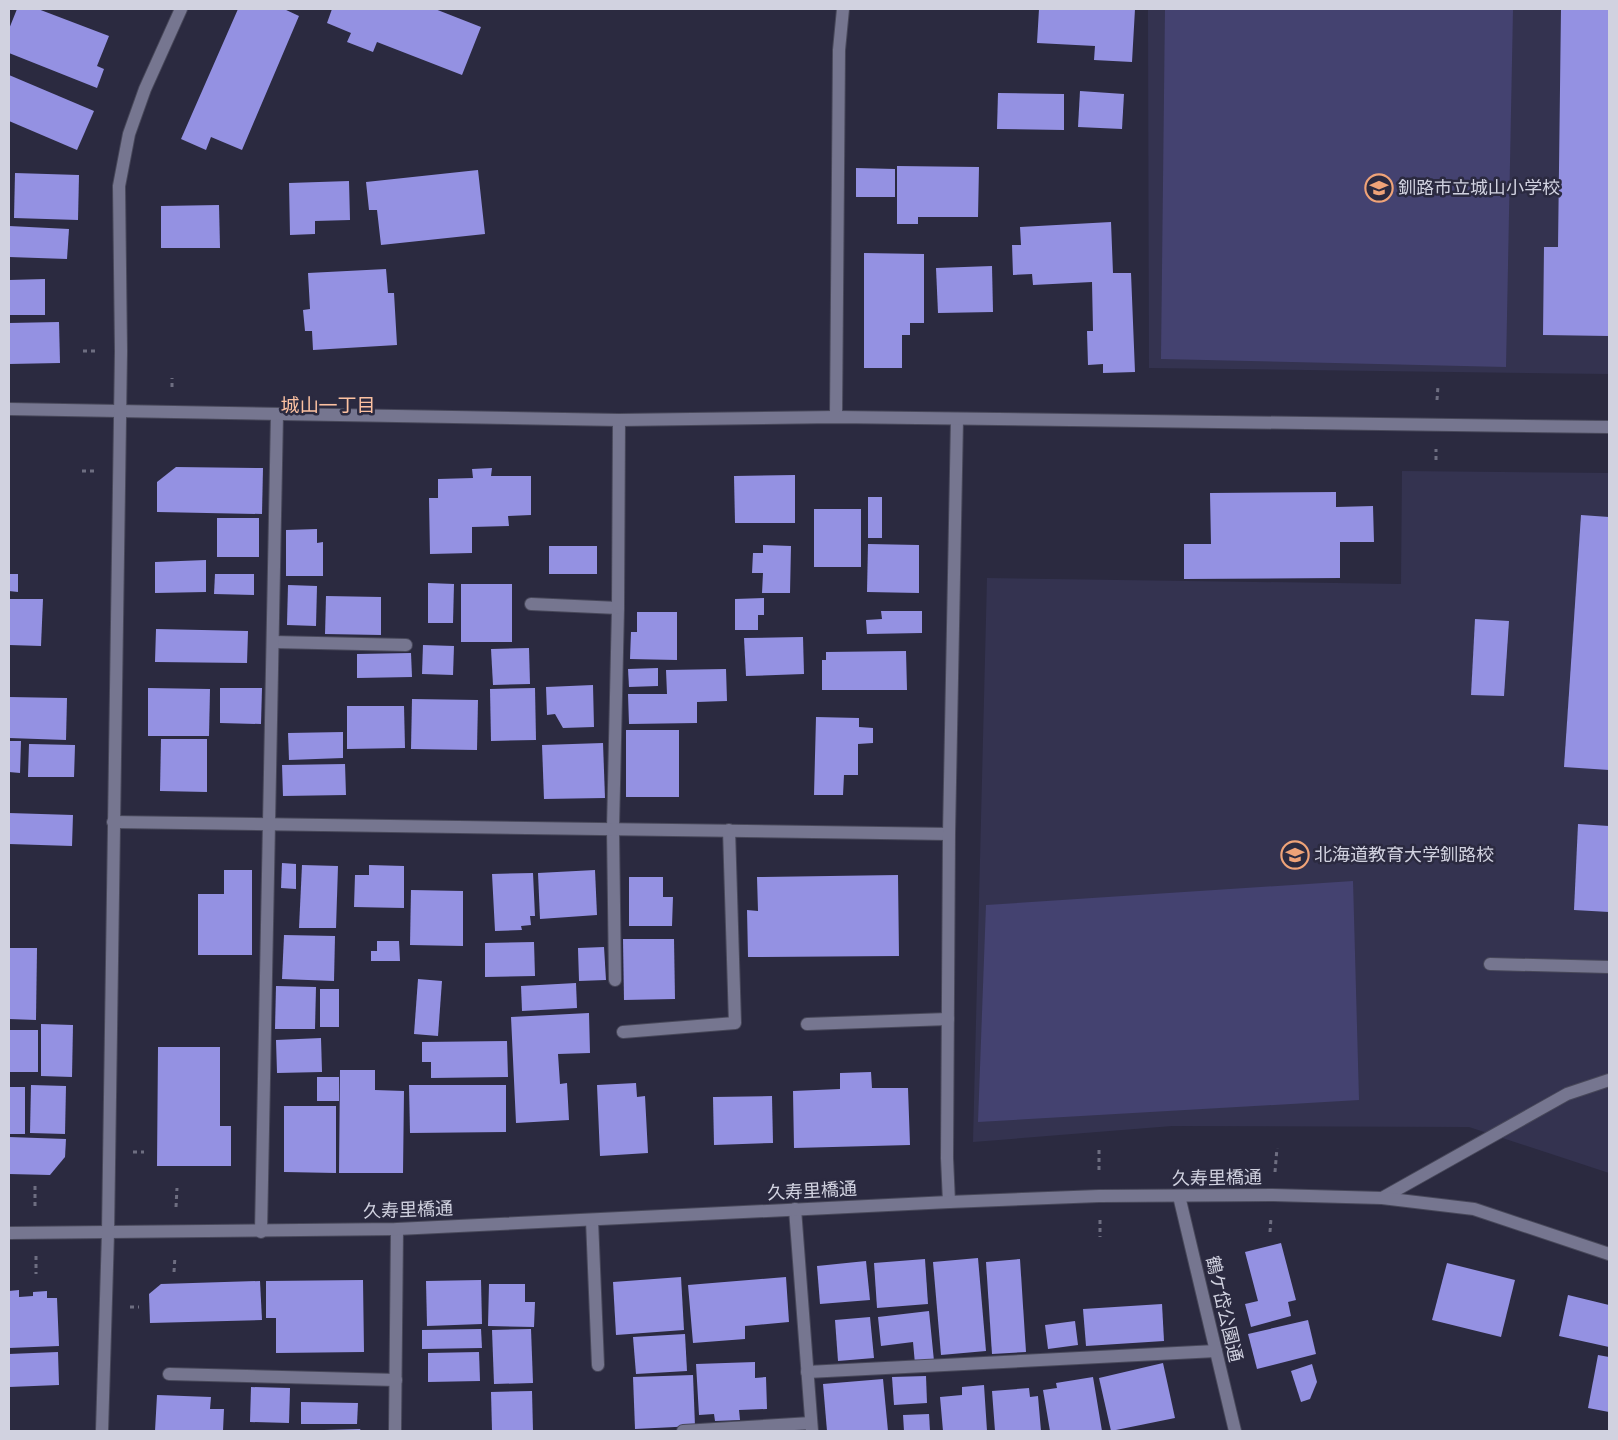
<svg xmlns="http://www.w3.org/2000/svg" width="1618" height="1440" viewBox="0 0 1618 1440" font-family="Cabin,'Noto Sans JP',sans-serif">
	<rect width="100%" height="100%" fill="#2b2a40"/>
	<g fill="#343350">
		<polygon points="1148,9 1609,9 1609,374 1149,368"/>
		<polygon points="1402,471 1609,473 1609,1173 1469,1127 1172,1126 973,1142 987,578 1401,584"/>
	</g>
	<g fill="#444270">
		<polygon points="1165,9 1513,9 1506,367 1161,359"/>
		<polygon points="1353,881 1359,1100 978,1122 986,905"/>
	</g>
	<g fill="#9491e2">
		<polygon points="17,9 38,9 109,36 97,66 104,69 97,88 9,53 9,29"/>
		<polygon points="238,9 284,9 299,16 242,150 211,137 206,150 181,139"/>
		<polygon points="332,9 435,9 481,27 462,75 377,42 373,52 347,42 351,33 327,23"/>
		<polygon points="1039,9 1135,9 1132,62 1094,60 1095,46 1037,43"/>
		<polygon points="1561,9 1609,9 1609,336 1543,335 1544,247 1558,247"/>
		<polygon points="9,75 94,111 77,150 9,121"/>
		<polygon points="1080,91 1124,94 1122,129 1078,127"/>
		<polygon points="998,93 1064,94 1064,130 997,129"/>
		<polygon points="897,166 979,167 978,217 918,217 918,224 897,224"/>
		<polygon points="856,168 895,169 895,197 856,197"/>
		<polygon points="478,170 485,234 381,245 377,210 369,210 366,182"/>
		<polygon points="15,173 79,175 78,220 14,218"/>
		<polygon points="349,181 350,220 315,221 315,234 290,235 289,183"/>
		<polygon points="219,205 220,248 161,248 161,206"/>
		<polygon points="1111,222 1113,273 1131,273 1135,372 1103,373 1103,364 1088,365 1087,331 1093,331 1092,282 1033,285 1032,274 1013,275 1012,245 1021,245 1020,227"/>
		<polygon points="9,226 69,229 67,259 9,257"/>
		<polygon points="864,253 924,254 924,323 910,323 910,335 902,335 902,368 864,368"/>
		<polygon points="992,266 993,312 938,313 936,268"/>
		<polygon points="386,269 388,293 394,293 397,345 313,350 312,331 305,331 303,310 310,309 308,273"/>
		<polygon points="45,279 45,315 9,315 9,280"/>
		<polygon points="59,322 60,363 9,364 9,323"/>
		<polygon points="176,467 263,468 262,514 157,512 157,482"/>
		<polygon points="492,468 491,476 531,476 531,515 508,516 509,526 472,527 472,553 430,554 429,498 438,498 438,479 473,478 472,469"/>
		<polygon points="795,475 795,523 735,523 734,476"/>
		<polygon points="1336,492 1336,507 1373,506 1374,542 1340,542 1340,578 1184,579 1184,544 1211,544 1210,493"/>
		<rect x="868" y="497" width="14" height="41"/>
		<rect x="814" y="509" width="47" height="58"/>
		<polygon points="1581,515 1609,517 1609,770 1564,767"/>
		<rect x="217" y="518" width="42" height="39"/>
		<polygon points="317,529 317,543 323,542 323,576 286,576 286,530"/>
		<polygon points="868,544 919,545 919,593 867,592"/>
		<polygon points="763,545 791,546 790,593 762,593 763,573 752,573 753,553 763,553"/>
		<rect x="549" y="546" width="48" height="28"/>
		<polygon points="206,560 206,592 155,593 155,562"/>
		<polygon points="9,574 18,574 18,592 9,591"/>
		<polygon points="215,574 254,574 254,595 214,594"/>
		<polygon points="428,583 454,584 453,623 428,623"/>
		<rect x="461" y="584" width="51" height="58"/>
		<polygon points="288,585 317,586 316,626 287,625"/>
		<polygon points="326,596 381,597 381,635 325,634"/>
		<polygon points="764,598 764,615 758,615 758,630 735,630 735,599"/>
		<polygon points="9,599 43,599 41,646 9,645"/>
		<polygon points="881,611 922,611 922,633 867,634 866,620 882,619"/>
		<polygon points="637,612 677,612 677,660 630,659 631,632 637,632"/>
		<polygon points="1475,619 1509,621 1504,696 1471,695"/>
		<polygon points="156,629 248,631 247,663 155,662"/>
		<polygon points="803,637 804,674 746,676 744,638"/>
		<polygon points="423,645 454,646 453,675 422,674"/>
		<polygon points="529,648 530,684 493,685 491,649"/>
		<polygon points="906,651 907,690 822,690 822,660 826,660 826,652"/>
		<polygon points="411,653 412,677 357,678 357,654"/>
		<polygon points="658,668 658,686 629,687 628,669"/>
		<polygon points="726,669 727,701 697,702 697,723 629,724 628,694 667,694 666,670"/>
		<polygon points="593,685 594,727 563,728 555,714 547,715 546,687"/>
		<polygon points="148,688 210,689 209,736 148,736"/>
		<polygon points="220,688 262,688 261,724 220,723"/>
		<polygon points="535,688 536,740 491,741 490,689"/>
		<polygon points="9,697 67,698 66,740 9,738"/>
		<polygon points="412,699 478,700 477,750 411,749"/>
		<polygon points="347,706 404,706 405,748 347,749"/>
		<polygon points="816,717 859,718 859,727 873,728 873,743 858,744 858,775 844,775 843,795 814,795"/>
		<rect x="626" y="730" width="53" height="67"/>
		<polygon points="343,732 343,758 289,760 288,733"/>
		<polygon points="161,739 207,739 207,792 160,791"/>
		<polygon points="9,741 21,741 20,773 9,772"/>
		<polygon points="603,743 605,798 544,799 542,745"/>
		<polygon points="29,744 75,745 74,777 28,777"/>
		<polygon points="345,764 346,795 283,796 282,765"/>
		<polygon points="9,813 73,815 72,846 9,844"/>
		<polygon points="1578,824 1609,826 1609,912 1574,910"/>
		<polygon points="282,863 296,864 296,889 281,888"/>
		<polygon points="302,865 338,866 336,928 299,928"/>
		<polygon points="369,865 404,866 404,908 354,907 355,875 369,875"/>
		<polygon points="224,870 252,870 252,955 198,955 198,894 224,894"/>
		<polygon points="595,870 597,915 540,919 538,873"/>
		<polygon points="533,873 535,916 530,916 531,925 521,926 522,930 495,931 492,874"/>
		<polygon points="898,875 899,956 748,957 747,910 758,911 757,877"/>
		<polygon points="629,877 663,877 663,897 673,897 672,926 629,926"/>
		<polygon points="411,890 463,891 463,946 410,945"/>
		<polygon points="284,935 335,936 334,981 282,979"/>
		<polygon points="623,939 674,939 675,999 624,1000"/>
		<polygon points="377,941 399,941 400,961 371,961 371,951 377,951"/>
		<polygon points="534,942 535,976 485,977 485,943"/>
		<polygon points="604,947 606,980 579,981 578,948"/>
		<polygon points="9,948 37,948 36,1020 9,1019"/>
		<polygon points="418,979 442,981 438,1036 414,1034"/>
		<polygon points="576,983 577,1008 522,1011 521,986"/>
		<polygon points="276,986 316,987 315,1029 275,1029"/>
		<rect x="320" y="989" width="19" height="38"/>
		<polygon points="589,1013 590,1053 558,1054 560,1084 567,1083 569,1120 516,1123 511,1017"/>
		<polygon points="41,1024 73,1025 72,1077 41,1076"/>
		<rect x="9" y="1030" width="29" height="42"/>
		<polygon points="321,1038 322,1072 277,1073 276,1040"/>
		<polygon points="507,1041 508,1077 431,1078 431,1062 422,1062 422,1042"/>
		<polygon points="158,1047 220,1047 220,1126 231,1126 231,1166 157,1166"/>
		<polygon points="340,1070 375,1070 375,1090 404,1091 403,1173 339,1173"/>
		<polygon points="871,1072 872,1088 908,1088 910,1145 794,1148 793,1091 840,1089 840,1073"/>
		<rect x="317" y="1077" width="22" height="24"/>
		<polygon points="636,1083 637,1097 645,1096 648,1153 600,1156 597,1085"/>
		<polygon points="31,1085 66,1086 65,1134 30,1133"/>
		<polygon points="409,1085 506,1085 506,1132 410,1133"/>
		<rect x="9" y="1087" width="16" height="47"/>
		<polygon points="772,1096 773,1143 714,1145 713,1097"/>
		<polygon points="284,1106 336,1106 336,1173 284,1172"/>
		<polygon points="9,1137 66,1139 65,1157 50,1175 9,1174"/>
		<polygon points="1281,1243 1296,1300 1288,1302 1291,1316 1251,1327 1245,1304 1258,1301 1245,1252"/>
		<polygon points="978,1258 986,1351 941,1355 933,1262"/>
		<polygon points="925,1259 928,1304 877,1308 874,1263"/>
		<polygon points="1020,1259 1026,1352 992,1354 986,1262"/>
		<polygon points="866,1261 870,1300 820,1304 817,1266"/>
		<polygon points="1447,1263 1515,1280 1501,1337 1432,1320"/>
		<polygon points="681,1277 684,1330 616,1335 613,1282"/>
		<polygon points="786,1277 789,1322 745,1326 745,1339 693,1343 688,1285"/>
		<polygon points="363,1280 364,1352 276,1353 276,1318 266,1318 266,1281"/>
		<polygon points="481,1280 482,1324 427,1326 426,1281"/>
		<polygon points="260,1281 262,1320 150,1323 149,1294 161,1284"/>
		<polygon points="489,1284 525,1284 525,1302 535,1302 534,1327 488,1326"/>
		<polygon points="19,1290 19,1297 33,1296 33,1292 47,1291 47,1298 57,1298 59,1346 9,1348 9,1291"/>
		<polygon points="1568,1295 1609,1305 1609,1347 1559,1336"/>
		<polygon points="1162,1304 1164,1341 1086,1346 1083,1309"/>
		<polygon points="929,1311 934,1361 915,1364 913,1342 881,1346 878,1317"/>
		<polygon points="870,1317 874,1358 838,1361 835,1320"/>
		<polygon points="1308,1320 1316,1354 1257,1369 1248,1334"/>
		<polygon points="1075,1321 1078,1345 1048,1349 1045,1325"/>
		<polygon points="481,1329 482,1348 422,1349 422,1330"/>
		<polygon points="531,1329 533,1383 494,1384 492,1330"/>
		<polygon points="685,1334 687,1371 636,1374 633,1337"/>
		<polygon points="58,1352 59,1385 9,1387 9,1354"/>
		<polygon points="479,1352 480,1381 428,1382 428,1353"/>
		<polygon points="1598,1355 1609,1357 1609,1412 1588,1408"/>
		<polygon points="755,1362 755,1378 766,1377 767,1409 739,1410 740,1420 715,1421 714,1414 699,1415 696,1364"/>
		<polygon points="1163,1363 1175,1418 1111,1431 1099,1378"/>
		<polygon points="1312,1364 1317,1382 1310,1399 1301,1402 1291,1371"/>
		<polygon points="693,1375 695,1426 635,1429 633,1377"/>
		<polygon points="926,1376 927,1403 894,1405 892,1377"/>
		<polygon points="1093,1377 1102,1431 1050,1431 1043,1390 1057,1388 1056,1383"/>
		<polygon points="883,1379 888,1431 827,1431 823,1384"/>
		<polygon points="984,1385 987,1431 943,1431 940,1397 962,1395 962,1387"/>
		<polygon points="251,1387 290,1388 289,1423 250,1422"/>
		<polygon points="1029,1388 1030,1397 1038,1396 1041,1431 995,1431 992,1391"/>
		<polygon points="532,1391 533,1431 492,1431 491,1392"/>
		<polygon points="157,1395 211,1397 210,1409 224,1409 223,1431 155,1431"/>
		<polygon points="301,1402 358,1403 357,1424 301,1424"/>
		<polygon points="929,1414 930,1431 904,1431 903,1415"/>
		<polygon points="360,1429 361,1431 324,1431 324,1430"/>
	</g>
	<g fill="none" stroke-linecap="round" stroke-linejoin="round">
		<g stroke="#48485a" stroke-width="14">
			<g id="lane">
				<polyline points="273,642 406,645"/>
				<polyline points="613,829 615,980"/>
				<polyline points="1490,964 1609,967"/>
				<polyline points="807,1024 948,1019"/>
				<polyline points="623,1032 735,1023 729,830"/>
				<polyline points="1382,1198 1567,1094 1609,1080"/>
				<polyline points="592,1220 598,1365"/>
				<polyline points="261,1232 277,414"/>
				<polyline points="807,1372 1216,1351"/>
				<polyline points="169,1374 396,1380"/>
				<polyline points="683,1431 811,1423"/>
			</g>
		</g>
		<g stroke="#48485a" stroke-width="14">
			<g id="street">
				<polyline points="836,417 839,50 843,9"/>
				<polyline points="531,604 618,608 613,829"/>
				<polyline points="618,608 619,420"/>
				<polyline points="113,822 949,834"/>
				<polyline points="949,1202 947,1158 949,834 957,419"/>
				<polyline points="795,1209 812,1431"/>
				<polyline points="395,1431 397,1229"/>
			</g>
		</g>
		<g stroke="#48485a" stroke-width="14">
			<g id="secondary">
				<polyline points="9,409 619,420 836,417 1609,427"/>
				<polyline points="1179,1196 1235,1431"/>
				<polyline points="9,1233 397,1229 949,1202 1099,1196 1273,1195 1382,1198 1474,1209 1609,1254"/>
				<polyline points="102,1431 108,1233 121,351 119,186 129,134 145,89 181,9"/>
			</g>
		</g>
		<g stroke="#6e6e81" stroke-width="3" stroke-dasharray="4 4" stroke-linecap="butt">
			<polyline points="83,351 97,351"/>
			<polyline points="172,387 172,378"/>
			<polyline points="1437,400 1438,386"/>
			<polyline points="1436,460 1436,449"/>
			<polyline points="82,471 96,471"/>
			<polyline points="1099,1150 1099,1172"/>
			<polyline points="133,1152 144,1152"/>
			<polyline points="1275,1172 1277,1148"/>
			<polyline points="35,1186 35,1210"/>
			<polyline points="176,1207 177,1188"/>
			<polyline points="1100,1220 1100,1237"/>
			<polyline points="1270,1232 1271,1218"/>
			<polyline points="36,1256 36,1274"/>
			<polyline points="174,1272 175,1256"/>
			<polyline points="130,1307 139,1307"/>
		</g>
		<use href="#lane" stroke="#767690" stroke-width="12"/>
		<use href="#street" stroke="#767690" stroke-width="12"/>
		<use href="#secondary" stroke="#767690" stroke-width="12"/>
	</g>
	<defs>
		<g id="school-ring" transform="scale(1.4375)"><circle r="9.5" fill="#2b2a40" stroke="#efa378" stroke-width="1.5"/><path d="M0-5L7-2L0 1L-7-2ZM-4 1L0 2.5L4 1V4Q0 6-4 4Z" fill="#efa378"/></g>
		<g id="university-ring" transform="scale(1.4375)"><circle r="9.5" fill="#2b2a40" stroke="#efa378" stroke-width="1.5"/><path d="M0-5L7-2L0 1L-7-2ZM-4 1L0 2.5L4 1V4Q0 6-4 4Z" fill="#efa378"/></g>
	</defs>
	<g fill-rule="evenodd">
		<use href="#school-ring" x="1379" y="188"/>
		<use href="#university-ring" x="1295" y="855"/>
	</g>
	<g text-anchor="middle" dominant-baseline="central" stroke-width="5" stroke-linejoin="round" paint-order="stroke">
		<g font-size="18" fill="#d1d2e0" stroke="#2b2a40" text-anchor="start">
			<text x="1398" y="188">釧路市立城山小学校</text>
			<text x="1314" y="855">北海道教育大学釧路校</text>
		</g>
		<g font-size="18" fill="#d1d2e0" stroke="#2b2a40">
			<text transform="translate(1217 1178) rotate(-1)">久寿里橋通</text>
			<text transform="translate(812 1191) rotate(-3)">久寿里橋通</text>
			<text transform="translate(408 1210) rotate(-2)">久寿里橋通</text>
			<text transform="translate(1224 1309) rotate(77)">鶴ケ岱公園通</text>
		</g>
		<g font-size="19" fill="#fcc1a1" stroke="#2b2a40">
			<text x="328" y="405">城山一丁目</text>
		</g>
	</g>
	<rect width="1618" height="1440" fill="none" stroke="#d1d2e0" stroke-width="20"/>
</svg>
